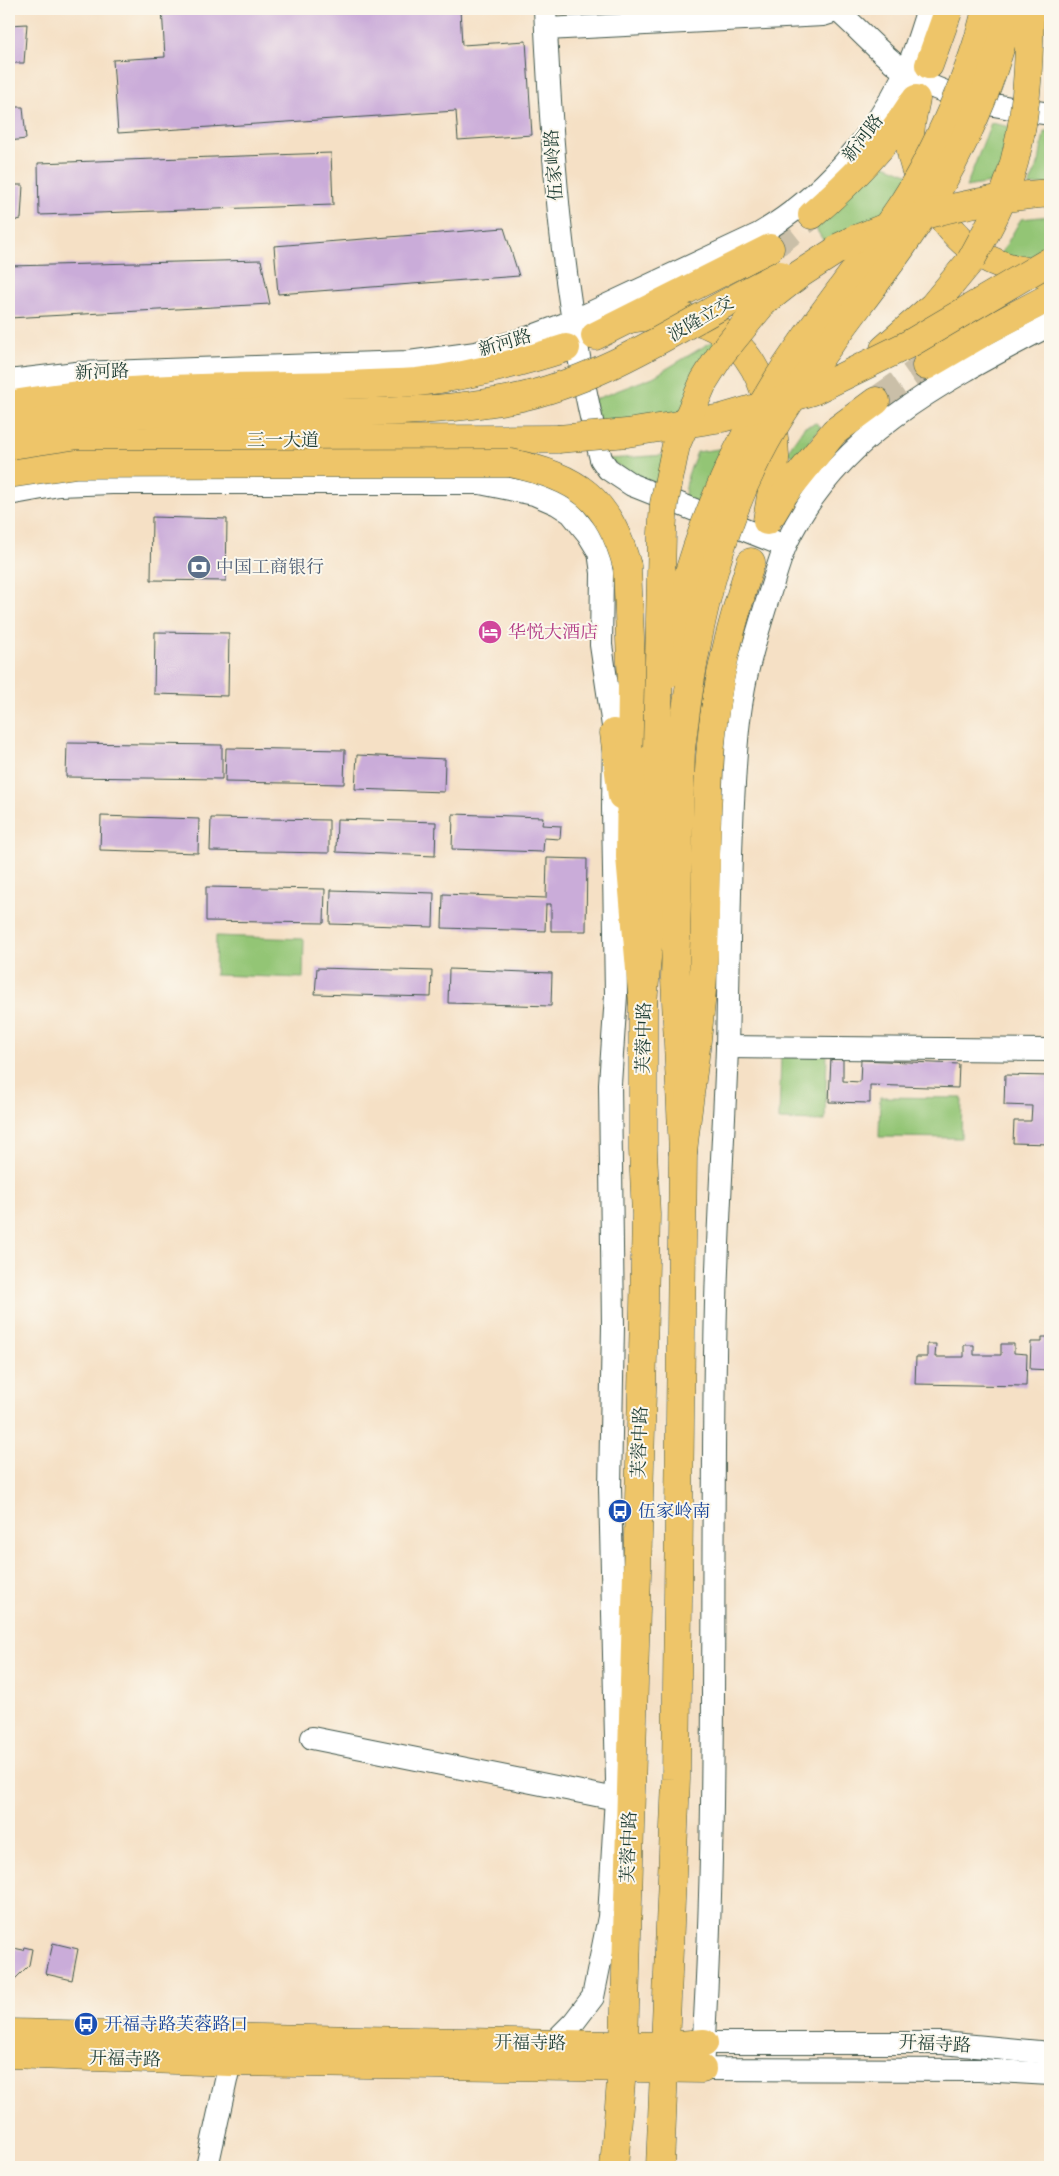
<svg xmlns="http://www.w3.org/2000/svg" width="1059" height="2176" viewBox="0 0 1059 2176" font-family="Cardo,'Noto Serif SC',serif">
	<rect width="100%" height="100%" fill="#fbf7ec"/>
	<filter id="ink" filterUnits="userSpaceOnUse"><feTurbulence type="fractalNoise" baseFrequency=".02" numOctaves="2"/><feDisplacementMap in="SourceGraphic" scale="10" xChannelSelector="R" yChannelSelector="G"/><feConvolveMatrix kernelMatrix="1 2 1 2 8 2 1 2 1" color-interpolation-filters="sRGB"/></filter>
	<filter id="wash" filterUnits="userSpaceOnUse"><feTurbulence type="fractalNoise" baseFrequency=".0096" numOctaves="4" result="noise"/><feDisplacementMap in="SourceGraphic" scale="20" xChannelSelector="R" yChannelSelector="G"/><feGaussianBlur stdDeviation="1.12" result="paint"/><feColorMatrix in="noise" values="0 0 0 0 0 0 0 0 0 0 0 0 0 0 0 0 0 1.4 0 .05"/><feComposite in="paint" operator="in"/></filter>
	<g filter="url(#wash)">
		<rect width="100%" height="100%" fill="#f5e0c5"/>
		<g fill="#93c575" stroke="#598154">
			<polygon points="991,123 1016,128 1002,181 966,187"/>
			<polygon points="1044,132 1050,132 1050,184 1029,186 1039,162"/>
			<polygon points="878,162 910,175 887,216 825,243 816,229 820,218"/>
			<polygon points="1050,216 1050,254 1026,267 998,259 1021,219"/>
			<polygon points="721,336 683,414 599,429 593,400 653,377"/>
			<polygon points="816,423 821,427 796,459 787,452 804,427"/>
			<polygon points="732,447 705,508 684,500 688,475 697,452"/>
			<polygon points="665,455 657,491 608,459"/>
			<polygon points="216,936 304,939 303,978 215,975"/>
			<polygon points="781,1054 827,1055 825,1121 779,1120"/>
			<polygon points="880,1097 962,1098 961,1138 879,1137"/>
		</g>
		<g id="blocks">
			<g fill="#caacd9">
				<polygon points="162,9 460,9 462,45 526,41 532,135 458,140 456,111 118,133 113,60 165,57"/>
				<polygon points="579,9 645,9 645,10 578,15"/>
				<polygon points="27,24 24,63 9,63 9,25"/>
				<polygon points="9,107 23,107 26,139 9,141"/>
				<polygon points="331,153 333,205 39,215 38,163"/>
				<polygon points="9,185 23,185 21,219 9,222"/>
				<polygon points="504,228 519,276 278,294 274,246"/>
				<polygon points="261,260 270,304 9,318 9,266"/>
				<polygon points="152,517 227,519 226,581 151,580"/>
				<polygon points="155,632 229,633 228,696 154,694"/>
				<polygon points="67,743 222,745 222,779 66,777"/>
				<polygon points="226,748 345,750 344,784 225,782"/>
				<polygon points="357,755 445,759 444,792 355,789"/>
				<polygon points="453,814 543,817 542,825 561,826 560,839 544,838 543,852 452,849"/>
				<polygon points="101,816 199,819 198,853 100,850"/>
				<polygon points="211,818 329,820 329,853 210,851"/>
				<polygon points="337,819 436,822 435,856 336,852"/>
				<polygon points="547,858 587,859 586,931 551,931 551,904 546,904 545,931 442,928 443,894 546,898"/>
				<polygon points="206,887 325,889 324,923 206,921"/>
				<polygon points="331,890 434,893 433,927 330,924"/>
				<polygon points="317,968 432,971 431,997 315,994"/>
				<polygon points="449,969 552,973 551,1006 448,1003"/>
				<polygon points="831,1057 843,1057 843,1081 860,1082 861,1060 959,1064 958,1088 870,1085 870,1103 829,1102"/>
				<polygon points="1005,1075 1050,1076 1050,1144 1013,1143 1014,1121 1031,1121 1032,1106 1004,1105"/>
				<polygon points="1042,1337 1050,1337 1050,1370 1030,1369 1031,1342 1042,1342"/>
				<polygon points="927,1344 936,1344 935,1357 964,1357 964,1345 974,1345 974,1355 1001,1355 1001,1344 1014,1344 1014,1353 1027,1354 1026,1386 915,1384 916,1357 927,1357"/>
				<polygon points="53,1943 78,1949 72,1980 46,1974"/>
				<polygon points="9,1947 23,1950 24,1947 32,1949 29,1965 15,1979 9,1979"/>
			</g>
		</g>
	</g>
	<g filter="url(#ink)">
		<use href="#blocks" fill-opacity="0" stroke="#3f554a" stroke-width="1"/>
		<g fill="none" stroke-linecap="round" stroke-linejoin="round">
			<g stroke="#cabfa8" stroke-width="28" stroke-dasharray="28 14" stroke-linecap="butt">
				<polyline points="770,248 812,215"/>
				<polyline points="876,401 926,366"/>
			</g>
			<g stroke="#3f554a" stroke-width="24">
				<g id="minor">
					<path d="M545,9C552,161 563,310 601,459L608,469L632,485L785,546"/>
					<path d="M838,11C860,30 883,57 907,73C948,100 1002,107 1050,114"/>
					<polyline points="546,29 823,15 842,9"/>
					<path d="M1050,325C949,378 836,434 786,544C779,561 774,580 768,598C758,631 747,665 742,699C736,733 735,768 733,802C729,884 729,966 727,1048C724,1133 718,1218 716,1303C710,1558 719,1814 702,2069L979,2070L1050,2074"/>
					<path d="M9,381L76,373L409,362L476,353L530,337L573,321L759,234C822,197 872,139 905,73C915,53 921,30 928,9"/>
					<polyline points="9,494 59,485 112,483 480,483 534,494 557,504 571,513 588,534 599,552 602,573 601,645 614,733 613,808 616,995 610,1084 613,1326 610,1487 617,1780 609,1917 593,1997 574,2022 553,2043"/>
					<polyline points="727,1047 1050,1050"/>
					<polyline points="312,1738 616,1799"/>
					<polyline points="704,2043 942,2043 1050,2053"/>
					<polyline points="207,2167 230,2062"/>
				</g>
			</g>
			<g stroke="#3f554a" stroke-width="29">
				<g id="major">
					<polyline points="614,733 622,796"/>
					<polyline points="9,2033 666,2046 704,2043"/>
					<polyline points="9,2054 230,2062 702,2069"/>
					<polyline points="614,2167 624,2045 643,1355 646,1215 643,1150 643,1003 656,856 657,748"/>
					<polyline points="660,2167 676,1779 683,1152 675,978 681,749"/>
				</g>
			</g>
			<g stroke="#3f554a" stroke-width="29">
				<g id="highway">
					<polyline points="929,65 949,9"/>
					<path d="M916,99C913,113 909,129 910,144C912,167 921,185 933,204C962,251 994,270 1049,274"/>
					<path d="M812,215C851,181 885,147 912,104"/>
					<path d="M630,319C729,300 773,366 775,457C775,478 770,500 767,521"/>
					<polyline points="595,336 770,248"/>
					<polyline points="884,349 933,306 971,260"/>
					<polyline points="926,366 991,328 1050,297"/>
					<path d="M9,405C143,381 281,390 417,382C469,376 516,364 566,348"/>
					<path d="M9,428C175,396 346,429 512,399"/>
					<polyline points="9,454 78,443 184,440 558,439"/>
					<polyline points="772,514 784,494 834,432 876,401"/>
					<polyline points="627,566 632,686 630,857 643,1003"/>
					<path d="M683,1152C689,1093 700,1034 703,975C707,898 704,821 711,744C716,681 732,622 751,562"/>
				</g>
			</g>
			<use href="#minor" stroke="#fff" stroke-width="22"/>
			<use href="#major" stroke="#eec569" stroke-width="28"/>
			<use href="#highway" stroke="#eec569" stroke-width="28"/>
			<g stroke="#3f554a" stroke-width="29" stroke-linecap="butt">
				<g id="major-bridge">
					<path d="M667,674C681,570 719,475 774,385C813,322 862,265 903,203C935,153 974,67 986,9"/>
					<path d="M681,749C694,638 716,525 774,427C812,364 859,307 901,248C949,180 993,91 1010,9"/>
				</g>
			</g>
			<g stroke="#3f554a" stroke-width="29" stroke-linecap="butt">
				<g id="highway-bridge">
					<path d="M839,247C905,215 977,199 1050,193"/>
					<path d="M971,260C985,234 1000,208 1009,180C1027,124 1029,67 1030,9"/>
					<path d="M512,399C611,379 690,318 780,275"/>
					<polyline points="558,439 627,433 722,418 813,391 909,344 1050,261"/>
					<path d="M9,474L76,464L511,463C577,477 609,498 627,566"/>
					<polyline points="657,748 662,533 664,504 676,445 704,381 721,354 763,303 800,274 854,239"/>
				</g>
			</g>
			<use href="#major-bridge" stroke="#eec569" stroke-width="28"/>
			<use href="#highway-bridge" stroke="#eec569" stroke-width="28"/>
		</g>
	</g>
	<defs>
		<g id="bank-disc" transform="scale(1.25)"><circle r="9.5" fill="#5c6f8a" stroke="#fbf7ec"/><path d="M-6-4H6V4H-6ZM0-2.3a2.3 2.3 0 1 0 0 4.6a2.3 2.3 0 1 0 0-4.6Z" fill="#fff"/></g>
		<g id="hotel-disc" transform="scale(1.25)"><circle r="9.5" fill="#d1479c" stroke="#fbf7ec"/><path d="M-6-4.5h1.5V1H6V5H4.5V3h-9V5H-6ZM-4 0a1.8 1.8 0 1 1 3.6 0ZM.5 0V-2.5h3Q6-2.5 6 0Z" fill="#fff"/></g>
		<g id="bus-disc" transform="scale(1.25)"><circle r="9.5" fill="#1a4fb4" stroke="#fbf7ec"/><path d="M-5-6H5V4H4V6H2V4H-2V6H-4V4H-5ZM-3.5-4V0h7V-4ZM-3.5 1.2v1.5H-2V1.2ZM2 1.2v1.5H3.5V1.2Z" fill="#fff"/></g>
	</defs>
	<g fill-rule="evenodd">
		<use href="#bank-disc" x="199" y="567"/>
		<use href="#hotel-disc" x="490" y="632"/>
		<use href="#bus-disc" x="620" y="1511"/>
		<use href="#bus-disc" x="86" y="2024"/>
	</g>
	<g text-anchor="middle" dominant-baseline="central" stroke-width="4" stroke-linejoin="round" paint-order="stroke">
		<g font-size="18" fill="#1f3d34" stroke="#fbf7ec">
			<text transform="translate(863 138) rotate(-52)">新河路</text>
			<text transform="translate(554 165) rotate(-94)">伍家岭路</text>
			<text transform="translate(701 319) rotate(-30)">波隆立交</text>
			<text transform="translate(505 343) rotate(-16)">新河路</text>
			<text transform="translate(102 372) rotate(-2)">新河路</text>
			<text x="283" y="440">三一大道</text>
			<text transform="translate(644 1038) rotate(-89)">芙蓉中路</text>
			<text transform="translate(640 1442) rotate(-88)">芙蓉中路</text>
			<text transform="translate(629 1847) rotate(-88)">芙蓉中路</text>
			<text transform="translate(530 2043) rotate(1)">开福寺路</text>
			<text transform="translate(935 2044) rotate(3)">开福寺路</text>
			<text transform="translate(125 2059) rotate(2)">开福寺路</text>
		</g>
		<g font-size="18" fill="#4e5e75" stroke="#fbf7ec" text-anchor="start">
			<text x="216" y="567">中国工商银行</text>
		</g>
		<g font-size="18" fill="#b23c85" stroke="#fbf7ec" text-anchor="start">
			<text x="508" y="632">华悦大酒店</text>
		</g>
		<g font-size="18" fill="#164399" stroke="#fbf7ec" text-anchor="start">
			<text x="638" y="1511">伍家岭南</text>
			<text x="104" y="2024">开福寺路芙蓉路口</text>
		</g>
	</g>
	<rect width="1059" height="2176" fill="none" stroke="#fbf7ec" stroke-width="30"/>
</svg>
